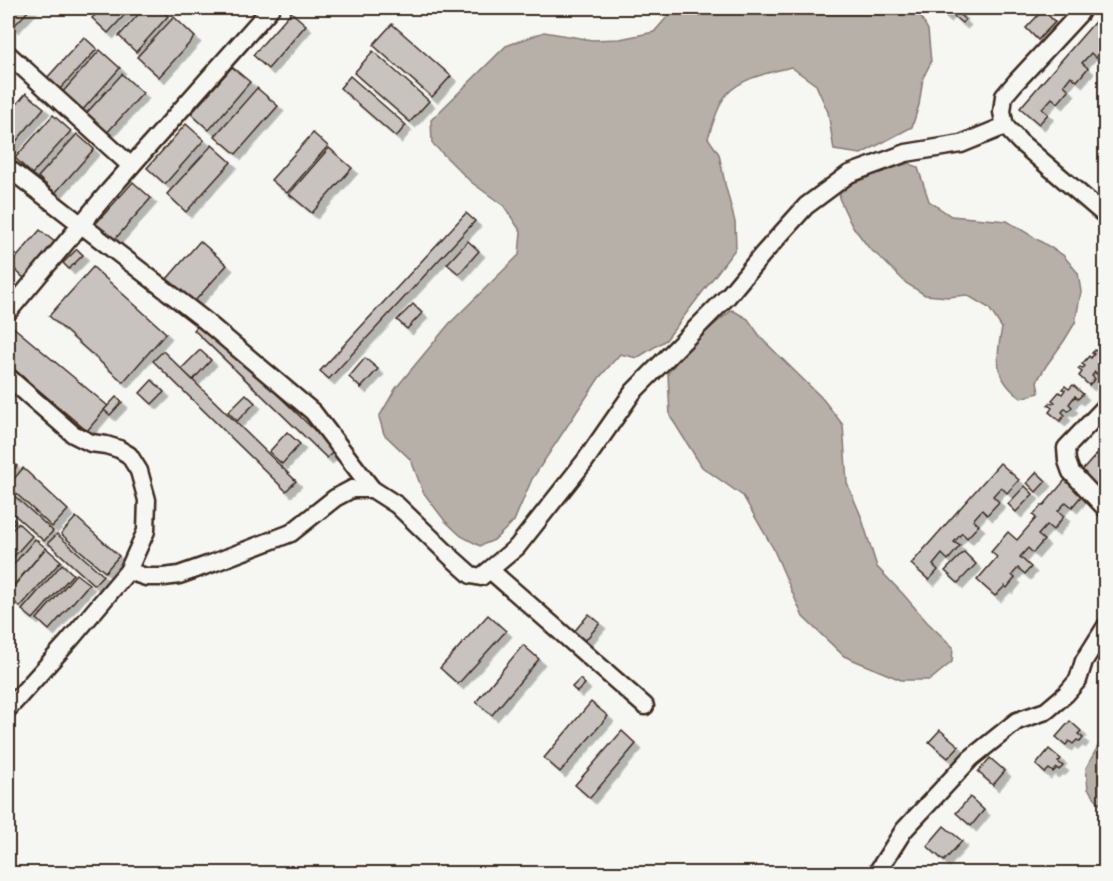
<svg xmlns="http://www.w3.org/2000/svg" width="1113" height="881" viewBox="0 0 1113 881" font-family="Caveat,sans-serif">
	<defs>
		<filter id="shadow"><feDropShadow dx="5.5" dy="5.5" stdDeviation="0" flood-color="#0004"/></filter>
	</defs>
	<rect width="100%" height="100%" fill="#f6f6f2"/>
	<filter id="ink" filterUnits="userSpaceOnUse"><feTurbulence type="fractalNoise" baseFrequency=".0167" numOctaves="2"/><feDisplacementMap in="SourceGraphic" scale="12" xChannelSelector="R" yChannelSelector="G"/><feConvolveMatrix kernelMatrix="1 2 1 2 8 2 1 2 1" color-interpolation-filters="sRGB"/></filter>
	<g filter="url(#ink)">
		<g fill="#b6b0a9" stroke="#857a71" stroke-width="1.5">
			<path d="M675,8H916L928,30L931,62L923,78L919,105L912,127L861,154L834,150L828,112L816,85L791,67C769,73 743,77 727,94C719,102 712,126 708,138L719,154L725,184L735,222L736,248L666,340L637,358L620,354L599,378L532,479L514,521L494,540L480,546L461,536L445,521L423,492L411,460L384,434L379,417L396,388L449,324L519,255L521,232L504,206L471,182L432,143L431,120L506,46L544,32L592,40L620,39L654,32Z"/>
			<path d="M909,163L918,168L929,201L951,216L1007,221L1063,255L1078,273L1081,292L1075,323L1064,341L1046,366L1037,381L1039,393L1021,398C993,378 996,357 1002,328L989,308L967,295L948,297L925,295L906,283L884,261L869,248L851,224L839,198L841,190L847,183Z"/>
			<polygon points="732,310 748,319 762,339 822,398 843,425 847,483 861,516 877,567 903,594 927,622 953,647 952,662 930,680 901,680 844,656 803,617 773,548 743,496 702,467 670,416 668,373 693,342"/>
			<polygon points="1105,734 1105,809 1100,804 1088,789 1086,768"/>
		</g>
		<g fill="#c8c3be" stroke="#3b2a1e" stroke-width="1.5" filter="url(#shadow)">
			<polygon points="8,8 31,8 13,27 8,22"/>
			<polygon points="102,8 131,8 108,33 92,18"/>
			<polygon points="144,8 158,8 168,16 136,52 119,36"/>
			<polygon points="939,8 961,8 958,11 962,14 961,16 965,20 962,23 949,12 946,16 938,10"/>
			<polygon points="1106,9 1106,35 1102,39 1106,43 1106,47 1096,58 1091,53 1082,63 1088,68 1077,81 1071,76 1064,85 1069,90 1058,103 1052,98 1042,109 1048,114 1039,124 1020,108"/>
			<polygon points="1043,10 1055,22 1038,40 1026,28"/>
			<polygon points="291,12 306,25 268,69 253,55"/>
			<polygon points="174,17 195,37 159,77 137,57"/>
			<polygon points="392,24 451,76 432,97 373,45"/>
			<polygon points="84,37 97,49 59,90 46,79"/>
			<polygon points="100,50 120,68 80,113 60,95"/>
			<polygon points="373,51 429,101 410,122 354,73"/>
			<polygon points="232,67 250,82 209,130 191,114"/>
			<polygon points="122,74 143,93 104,136 83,117"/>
			<polygon points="350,76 406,125 396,137 340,88"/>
			<polygon points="257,88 278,106 236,154 215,136"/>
			<polygon points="26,93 44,108 8,151 8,115"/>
			<polygon points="53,115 71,131 32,174 15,158"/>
			<polygon points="186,124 204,140 165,184 147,168"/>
			<polygon points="313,133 328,146 287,193 271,180"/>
			<polygon points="77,134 94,149 55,193 38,177"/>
			<polygon points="212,145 231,162 186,212 167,194"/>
			<polygon points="329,148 352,168 312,213 289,194"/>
			<polygon points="133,182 151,198 109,246 90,230"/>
			<polygon points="466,213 475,221 329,379 320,371"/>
			<polygon points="40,230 56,243 25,279 10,265"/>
			<polygon points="200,241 227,265 186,311 160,287"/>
			<polygon points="468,241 479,251 459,274 447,264"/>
			<polygon points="77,249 83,255 69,269 63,263"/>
			<polygon points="93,267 166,333 123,382 49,316"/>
			<polygon points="8,280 17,288 8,298"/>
			<polygon points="413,304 422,313 407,329 397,320"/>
			<polygon points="202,322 335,450 327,458 194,330"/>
			<polygon points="12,326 108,406 87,431 8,364 8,331"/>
			<polygon points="1102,349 1106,352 1106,361 1099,368 1102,371 1098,375 1095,372 1092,376 1095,379 1089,385 1079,376 1082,372 1078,369 1080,367 1083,368 1085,366 1082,364 1089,356 1091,358 1094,354 1092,353 1095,350 1099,353"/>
			<polygon points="200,350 211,360 193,380 181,369"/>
			<polygon points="163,351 296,481 286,491 153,361"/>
			<polygon points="365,358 378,369 361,388 349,377"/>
			<polygon points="152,380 164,392 152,404 140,393"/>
			<polygon points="1073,385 1083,394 1078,399 1075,396 1069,404 1072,407 1068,411 1065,408 1062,412 1065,415 1060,421 1049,412 1052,408 1048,405 1050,403 1053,404 1055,402 1052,400 1059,392 1062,394 1065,390 1062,389 1065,386 1069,389"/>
			<polygon points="246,394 255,403 237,421 228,412"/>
			<polygon points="116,397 122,402 110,415 104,410"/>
			<polygon points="287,432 300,444 282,464 269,452"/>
			<polygon points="1106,444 1106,470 1102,473 1106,476 1106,482 1099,489 1080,473"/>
			<polygon points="8,458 17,466 8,476"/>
			<polygon points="1000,463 1019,480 1007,493 1001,487 993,496 999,502 987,515 982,510 973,520 979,525 967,538 962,533 954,542 960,546 948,560 942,554 933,565 938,570 929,580 911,564"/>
			<polygon points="23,468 68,510 52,527 8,486"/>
			<polygon points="1037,472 1046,481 1036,492 1027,483"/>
			<polygon points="1066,479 1083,494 1072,507 1066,502 1058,511 1064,516 1053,530 1047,525 1038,535 1044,540 1033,553 1028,548 1020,557 1031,567 1025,574 1018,568 1012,575 1015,578 1007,588 1005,586 995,596 977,580 997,557 991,552 1008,532 1017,540 1036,518 1033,515 1042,505 1043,506"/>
			<polygon points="1025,486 1033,494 1016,512 1008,504"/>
			<polygon points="8,490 53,531 44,541 8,509"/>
			<polygon points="8,514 15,521 8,530"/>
			<polygon points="76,517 119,556 105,572 61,534"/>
			<polygon points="18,523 32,536 8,563 8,535"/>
			<polygon points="57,534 103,575 94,585 48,543"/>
			<polygon points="35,539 46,548 8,592 8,571"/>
			<polygon points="46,548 61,561 20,607 8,596 8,593"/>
			<polygon points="964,552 976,564 958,583 945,571"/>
			<polygon points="62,564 73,574 33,619 22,610"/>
			<polygon points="76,574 89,584 49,630 37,619"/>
			<polygon points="589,614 600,623 584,642 573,633"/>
			<polygon points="488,615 506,631 458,684 440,668"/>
			<polygon points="523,645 539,659 492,715 476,702"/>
			<polygon points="580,679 585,684 577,692 572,687"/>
			<polygon points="591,702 608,716 560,772 544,758"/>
			<polygon points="1070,721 1081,731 1078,734 1083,738 1080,742 1077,740 1073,744 1069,741 1066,745 1056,737"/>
			<polygon points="940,730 959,746 948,758 929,742"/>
			<polygon points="622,731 636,744 590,798 575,785"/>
			<polygon points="1049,749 1061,759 1058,762 1063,766 1059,770 1057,768 1053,772 1049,769 1045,773 1036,765"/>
			<polygon points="990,758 1005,771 993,785 978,772"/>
			<polygon points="970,797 984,810 971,826 956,813"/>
			<polygon points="944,826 962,841 944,861 927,846"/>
		</g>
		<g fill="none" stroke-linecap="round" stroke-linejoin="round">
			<g stroke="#3b2a1e" stroke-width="21">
				<g id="minor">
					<polyline points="1080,13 1016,82 1004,96 1002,112 1005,126 1020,142 1106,216"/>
					<polyline points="8,54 131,166"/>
					<polyline points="8,168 203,319 313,412 372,489"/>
					<polyline points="8,312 109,191 271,8"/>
					<polyline points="8,377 73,434 91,443 106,445 119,449 129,455 139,471 147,500 146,531 128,571 69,641 8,709"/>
					<polyline points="1106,406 1066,448 1067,461 1071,472 1106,509"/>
					<polyline points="490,570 645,706"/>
					<polyline points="128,571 146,577 164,577 179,575 213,563 291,533 335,498 352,489 372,489 397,505 452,558 471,575 481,577 517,547 585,461 633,392 728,296 762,255 806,206 849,174 906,153 961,144 1005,126"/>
					<polyline points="876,874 904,830 971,758 1017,721 1046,711 1066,694 1078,680 1084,661 1106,626"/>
				</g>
			</g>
			<use href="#minor" stroke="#f6f6f2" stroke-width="16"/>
		</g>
	</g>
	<rect width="1113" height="881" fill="none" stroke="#f6f6f2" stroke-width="30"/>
	<rect x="15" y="15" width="1083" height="851" fill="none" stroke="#3b2a1e" stroke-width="2" filter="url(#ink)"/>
</svg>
